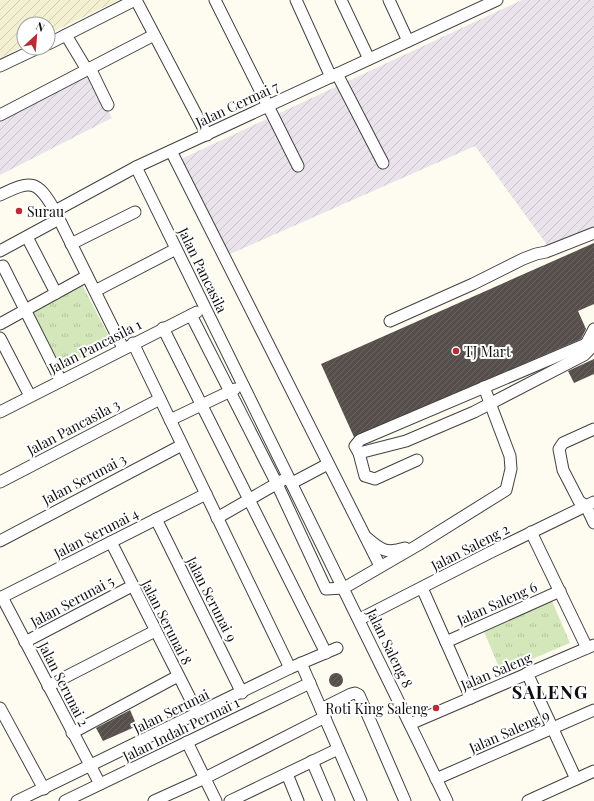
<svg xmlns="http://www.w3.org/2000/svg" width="594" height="801" viewBox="0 0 594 801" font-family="'Playfair Display',serif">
	<defs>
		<pattern id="industrial-furrows" width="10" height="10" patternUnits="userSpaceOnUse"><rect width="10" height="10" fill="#ebe3ec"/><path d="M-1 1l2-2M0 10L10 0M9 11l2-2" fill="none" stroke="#c8c2c9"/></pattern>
		<pattern id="farmland-furrows" width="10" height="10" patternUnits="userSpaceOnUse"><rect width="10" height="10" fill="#f3f0d1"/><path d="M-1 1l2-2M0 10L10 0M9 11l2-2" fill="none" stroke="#cfcdb2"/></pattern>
		<pattern id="grass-tufts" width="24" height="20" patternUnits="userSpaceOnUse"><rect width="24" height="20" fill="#d3e7bb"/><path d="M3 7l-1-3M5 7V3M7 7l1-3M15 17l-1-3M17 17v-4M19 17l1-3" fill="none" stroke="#b4c5a0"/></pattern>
		<pattern id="building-hatch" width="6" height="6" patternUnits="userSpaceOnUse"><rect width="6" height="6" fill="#564f4b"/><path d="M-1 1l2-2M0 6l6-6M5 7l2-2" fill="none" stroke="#696461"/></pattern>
	</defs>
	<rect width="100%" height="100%" fill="#fefbf0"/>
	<g fill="url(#industrial-furrows)">
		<polygon points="522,0 594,0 594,230 550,249 475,146 228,255 181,159"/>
		<polygon points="89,74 112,118 0,175 0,120"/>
	</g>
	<polygon fill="url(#farmland-furrows)" points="0,0 119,0 48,34 48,24 24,24 24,46 0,58"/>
	<g fill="url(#grass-tufts)">
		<polygon points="81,283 113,344 74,364 59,362 31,308"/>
		<polygon points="551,599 570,643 501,672 482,627"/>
	</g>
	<g fill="url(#building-hatch)">
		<polygon points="594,243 594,304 578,311 586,329 581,339 354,437 321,364"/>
		<polygon points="594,359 594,374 574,383 568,371"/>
		<circle cx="336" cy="680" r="7"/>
		<polygon points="130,710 137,726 103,741 96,728"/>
	</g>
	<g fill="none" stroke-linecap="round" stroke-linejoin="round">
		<g stroke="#414141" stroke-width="13">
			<g id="minor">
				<polyline points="136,0 207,135"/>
				<polyline points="215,0 298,166"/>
				<polyline points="296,0 331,77"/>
				<polyline points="341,0 369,59"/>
				<polyline points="389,0 408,41"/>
				<polyline points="66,35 87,70"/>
				<polyline points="48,44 135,0"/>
				<polyline points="0,66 38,48"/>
				<polyline points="90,68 108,105"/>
				<polyline points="337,74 383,163"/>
				<polyline points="0,115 154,35"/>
				<polyline points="171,151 380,566"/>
				<path d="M136,167C239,379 345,589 447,801"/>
				<path d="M0,195C31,180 37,179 55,211L136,167L497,0"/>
				<polyline points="55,211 123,348"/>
				<polyline points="27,237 56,293"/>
				<polyline points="71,244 135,212"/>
				<polyline points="0,251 59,219"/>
				<polyline points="3,266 61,381"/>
				<polyline points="95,291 176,249"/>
				<polyline points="191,315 277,484 326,589 344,588 418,545 506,490 511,469 510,456 484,387"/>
				<polyline points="390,321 473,284 523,259 536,254 546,252 594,233"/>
				<polyline points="0,324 87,276"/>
				<polyline points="163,328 326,653"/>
				<polyline points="0,338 30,396"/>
				<polyline points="133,343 290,668"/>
				<polyline points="586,344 594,329"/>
				<polyline points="0,412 197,312"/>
				<polyline points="170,420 235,389"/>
				<polyline points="594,429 563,443 559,449 563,470 579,501 586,506 594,523"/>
				<polyline points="359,453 406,441 474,412 584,355 594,345"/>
				<polyline points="417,460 375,479 365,476 359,453 355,446 360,440 586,344 594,344"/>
				<polyline points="0,482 160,399"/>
				<polyline points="292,483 328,464"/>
				<polyline points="217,518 283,480"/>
				<polyline points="156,519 242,693"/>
				<polyline points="531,532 587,648"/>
				<path d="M367,538C381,550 386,554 405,548"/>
				<polyline points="0,541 182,445"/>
				<polyline points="111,542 198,714"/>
				<polyline points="422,588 471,698"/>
				<polyline points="2,597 100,784"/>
				<polyline points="0,598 206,494"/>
				<polyline points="360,619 491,552 594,502"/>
				<polyline points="25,642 132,586"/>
				<polyline points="446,642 560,591"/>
				<polyline points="301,663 361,801"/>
				<polyline points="527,673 576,779"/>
				<polyline points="48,686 155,631"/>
				<polyline points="0,708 44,789"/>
				<polyline points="321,709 351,694 355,693 359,695 405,801"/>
				<polyline points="410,724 594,645"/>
				<polyline points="72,733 178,676"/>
				<polyline points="187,742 216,801"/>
				<polyline points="312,761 329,801"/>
				<polyline points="287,774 298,801"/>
				<polyline points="436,779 594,710"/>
				<polyline points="17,801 290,668 337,648"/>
				<polyline points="65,801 310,683"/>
				<polyline points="154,801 205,778 325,717"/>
				<polyline points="230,801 338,749"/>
				<polyline points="528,801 594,771"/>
			</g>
		</g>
		<use href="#minor" stroke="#fff" stroke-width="11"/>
	</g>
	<g fill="#b82c36" stroke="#fff" stroke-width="1.5">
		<circle cx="19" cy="211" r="4"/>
		<circle cx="456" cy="351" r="4"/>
		<circle cx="436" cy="708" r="4"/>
	</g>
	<g text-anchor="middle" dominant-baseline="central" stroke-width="4" stroke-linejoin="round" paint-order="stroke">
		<g font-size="14" fill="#0e0e0e" stroke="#fff">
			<text transform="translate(237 104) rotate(-25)">Jalan Cermai 7</text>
			<text transform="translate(203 270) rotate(64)">Jalan Pancasila</text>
			<text transform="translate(95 346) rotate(-27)">Jalan Pancasila 1</text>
			<text transform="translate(73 427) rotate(-28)">Jalan Pancasila 3</text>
			<text transform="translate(84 479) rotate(-28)">Jalan Serunai 3</text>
			<text transform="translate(96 533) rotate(-27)">Jalan Serunai 4</text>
			<text transform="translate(470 547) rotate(-27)">Jalan Saleng 2</text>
			<text transform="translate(212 599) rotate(63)">Jalan Serunai 9</text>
			<text transform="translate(72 601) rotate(-28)">Jalan Serunai 5</text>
			<text transform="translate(497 603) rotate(-24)">Jalan Saleng 6</text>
			<text transform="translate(167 622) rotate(63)">Jalan Serunai 8</text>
			<text transform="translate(390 648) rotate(64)">Jalan Saleng 8</text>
			<text transform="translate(496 671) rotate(-23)">Jalan Saleng</text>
			<text transform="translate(64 684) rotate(63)">Jalan Serunai 2</text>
			<text transform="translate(171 711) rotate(-26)">Jalan Serunai</text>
			<text transform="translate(181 729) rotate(-26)">Jalan Indah Permai 1</text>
			<text transform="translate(509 731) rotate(-24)">Jalan Saleng 9</text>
		</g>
		<g font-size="14" fill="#0e0e0e" stroke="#fff" text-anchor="start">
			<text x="27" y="211">Surau</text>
			<text x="464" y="351">TJ Mart</text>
			<text x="428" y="708" text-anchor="end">Roti King Saleng</text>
		</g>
		<g font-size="18" font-weight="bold" letter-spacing="1" fill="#0e0e0e" stroke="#fff">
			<text x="550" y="692">SALENG</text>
		</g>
	</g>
	<g transform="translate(36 36) rotate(26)"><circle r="19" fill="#ffffff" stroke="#9f9f9f"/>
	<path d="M0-3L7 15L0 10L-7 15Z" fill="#b82c36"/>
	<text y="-6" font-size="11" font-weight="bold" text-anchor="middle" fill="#0e0e0e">N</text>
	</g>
</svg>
